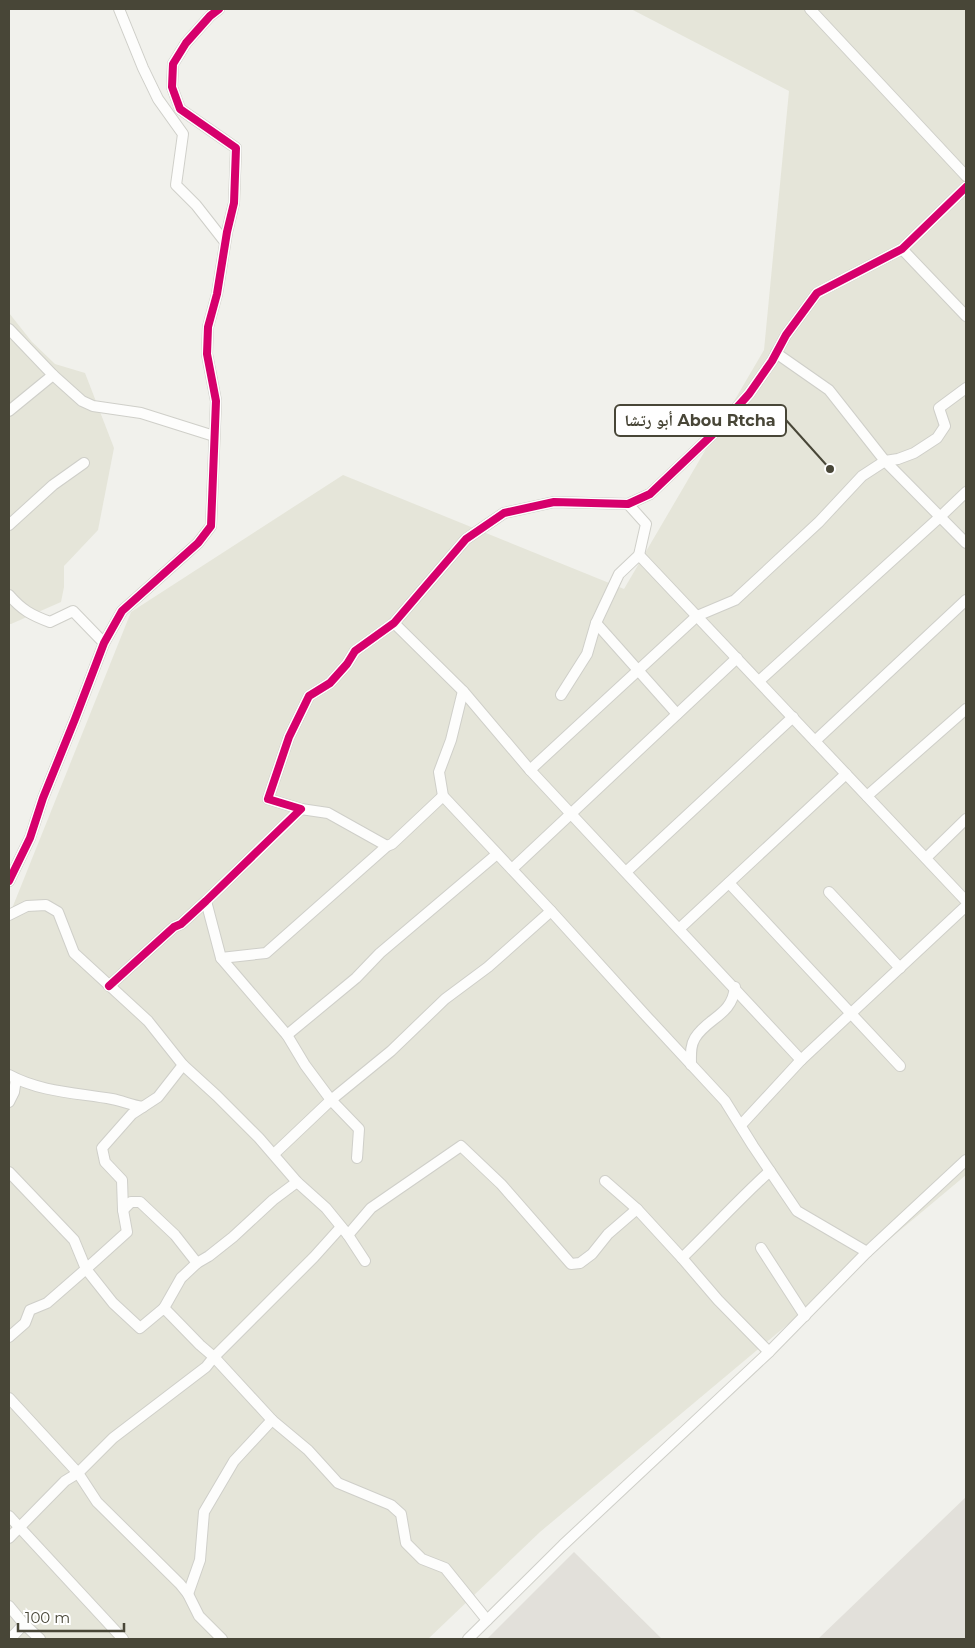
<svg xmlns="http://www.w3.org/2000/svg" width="975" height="1648" viewBox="0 0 975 1648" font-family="Montserrat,'Noto Naskh Arabic',sans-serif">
	<rect width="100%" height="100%" fill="#f1f1ec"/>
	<g fill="#e5e5d9">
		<polygon points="631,9 966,9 966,1175 540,1532 428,1639 9,1639 9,916 131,612 343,475 624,589 764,350 789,91"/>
		<polygon points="9,313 32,342 55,364 85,373 114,448 98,530 64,566 64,587 61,602 11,624 9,624"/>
	</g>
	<g fill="#e2e0da">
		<polygon points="966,1497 966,1639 818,1639"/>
		<polygon points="574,1552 662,1639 487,1639"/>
	</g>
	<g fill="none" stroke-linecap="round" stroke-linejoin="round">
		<g stroke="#cfcfc9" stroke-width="12">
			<g id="minor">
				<polyline points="119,9 143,68 158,99 183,134 176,185 196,205 225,242"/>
				<polyline points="810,9 966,176"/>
				<polyline points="902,249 966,316"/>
				<polyline points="9,329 53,375 82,401 93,406 141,413 214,436"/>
				<polyline points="776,353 829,390 885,461 966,543"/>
				<polyline points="9,411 53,375"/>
				<polyline points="9,525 53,485 84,463"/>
				<polyline points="639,555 966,901"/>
				<path d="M9,595C22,610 31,615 50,622L73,611L104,643"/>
				<polyline points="394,623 463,691 530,770 801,1060"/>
				<polyline points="596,623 677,714"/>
				<polyline points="759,681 941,516 966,492"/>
				<polyline points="463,691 451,740 439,772 443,796 551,911 648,1018 725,1101 753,1146 797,1211 867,1252"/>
				<polyline points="561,695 587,654 596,623 619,574 639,555 646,524 628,504"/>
				<polyline points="815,741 966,600"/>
				<polyline points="530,770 697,616 735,600 819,522 862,476 885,461 898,459 914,453 937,438 945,426 939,408 966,388"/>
				<polyline points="867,796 966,709"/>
				<polyline points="301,809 328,813 387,846"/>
				<polyline points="926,858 966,819"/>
				<polyline points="512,869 737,658"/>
				<polyline points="626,872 793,717"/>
				<polyline points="9,881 30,838 43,798 75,719 104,643 122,611 198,543 211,526 216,401 207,354 208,327 217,294 227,232 234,203 236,148 180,109 172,87 173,64 186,43 210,16 219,9"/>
				<polyline points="729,883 900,1066"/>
				<polyline points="829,892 900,968"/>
				<polyline points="206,901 221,958 287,1035 305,1065 331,1100 359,1129 357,1158"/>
				<polyline points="9,915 27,906 46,905 58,912 74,953 148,1021 183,1065 217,1096 259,1138 297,1182 326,1208 348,1235 365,1261"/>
				<polyline points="679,929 846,774"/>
				<polyline points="221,958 266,953 387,846 392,844 443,796"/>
				<polyline points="109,986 174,927 181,924 206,901 301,809 268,799 289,737 309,696 330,683 347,664 355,651 394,623 466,539 504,513 554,502 628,504 650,494 712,435 749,394 772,361 786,335 817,293 902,249 966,187"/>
				<polyline points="287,1035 356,978 380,953 497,854"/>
				<polyline points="183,1065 158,1097 132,1114 102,1148 105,1162 122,1180 123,1210 131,1202 140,1202 175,1235 197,1263"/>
				<path d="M691,1065C691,1055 690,1046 695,1038C708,1017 732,1016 735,987"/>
				<path d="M9,1075C40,1092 78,1093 112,1099C122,1101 132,1105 143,1107"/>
				<polyline points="9,1102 14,1092 16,1079"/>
				<polyline points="741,1125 801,1060 966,906"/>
				<polyline points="274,1154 331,1100 391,1051 445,999 488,967 551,911"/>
				<polyline points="9,1172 74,1240 86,1269 127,1232 123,1210"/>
				<polyline points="605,1181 637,1209 682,1258 718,1300 769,1352"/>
				<polyline points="348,1235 371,1208 461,1146 501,1184 571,1264 580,1263 592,1254 608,1234 637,1209"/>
				<polyline points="761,1248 805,1316"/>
				<path d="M682,1258C712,1229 739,1199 770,1171"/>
				<polyline points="164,1308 181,1278 197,1263 209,1256 233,1237 273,1200 297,1182"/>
				<polyline points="9,1337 25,1323 30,1310 47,1303 86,1269 113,1303 140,1328 164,1308 200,1345 214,1357 272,1420 308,1450 338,1483 391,1505 401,1514 406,1543 422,1559 445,1568 487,1620"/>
				<polyline points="9,1398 78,1473 65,1481 9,1538"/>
				<polyline points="9,1516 123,1639"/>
				<polyline points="188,1594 200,1560 204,1512 234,1461 272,1420"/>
				<polyline points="9,1606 24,1624 40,1639"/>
				<polyline points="10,1639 24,1624"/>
				<polyline points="222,1639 199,1616 188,1594 180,1584 97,1502 78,1473 113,1438 206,1367 214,1357 314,1257 341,1227"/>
				<polyline points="468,1639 563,1545 769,1352 867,1252 966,1160"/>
			</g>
		</g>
		<use href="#minor" stroke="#fdfdfc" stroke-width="10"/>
		<g stroke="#fff" stroke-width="11">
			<g id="cycleway">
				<polyline points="9,881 30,838 43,798 75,719 104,643 122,611 198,543 211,526 216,401 207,354 208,327 217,294 227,232 234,203 236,148 180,109 172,87 173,64 186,43 210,16 219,9"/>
				<polyline points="109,986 174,927 181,924 206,901 301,809 268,799 289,737 309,696 330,683 347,664 355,651 394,623 466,539 504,513 554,502 628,504 650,494 712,435 749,394 772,361 786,335 817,293 902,249 966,187"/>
			</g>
		</g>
		<use href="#cycleway" stroke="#d6006c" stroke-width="8"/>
	</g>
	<path fill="none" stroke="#484637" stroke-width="2" d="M830 469L786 420"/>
	<circle fill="#484637" stroke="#fff" stroke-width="2" cx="830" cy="469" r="5"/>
	<rect fill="#fff" stroke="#484637" stroke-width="2" x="615" y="405" width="171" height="31" rx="5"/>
	<g font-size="16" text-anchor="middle" font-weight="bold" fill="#484637">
		<text x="700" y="426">أبو رتشا Abou Rtcha</text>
	</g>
	<rect width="975" height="1648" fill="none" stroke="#484637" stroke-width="20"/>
	<path d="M18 1623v8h106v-8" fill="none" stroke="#484637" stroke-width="2.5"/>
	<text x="25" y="1623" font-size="15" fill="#484637" stroke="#ffffff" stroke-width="4" paint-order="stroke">100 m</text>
</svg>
